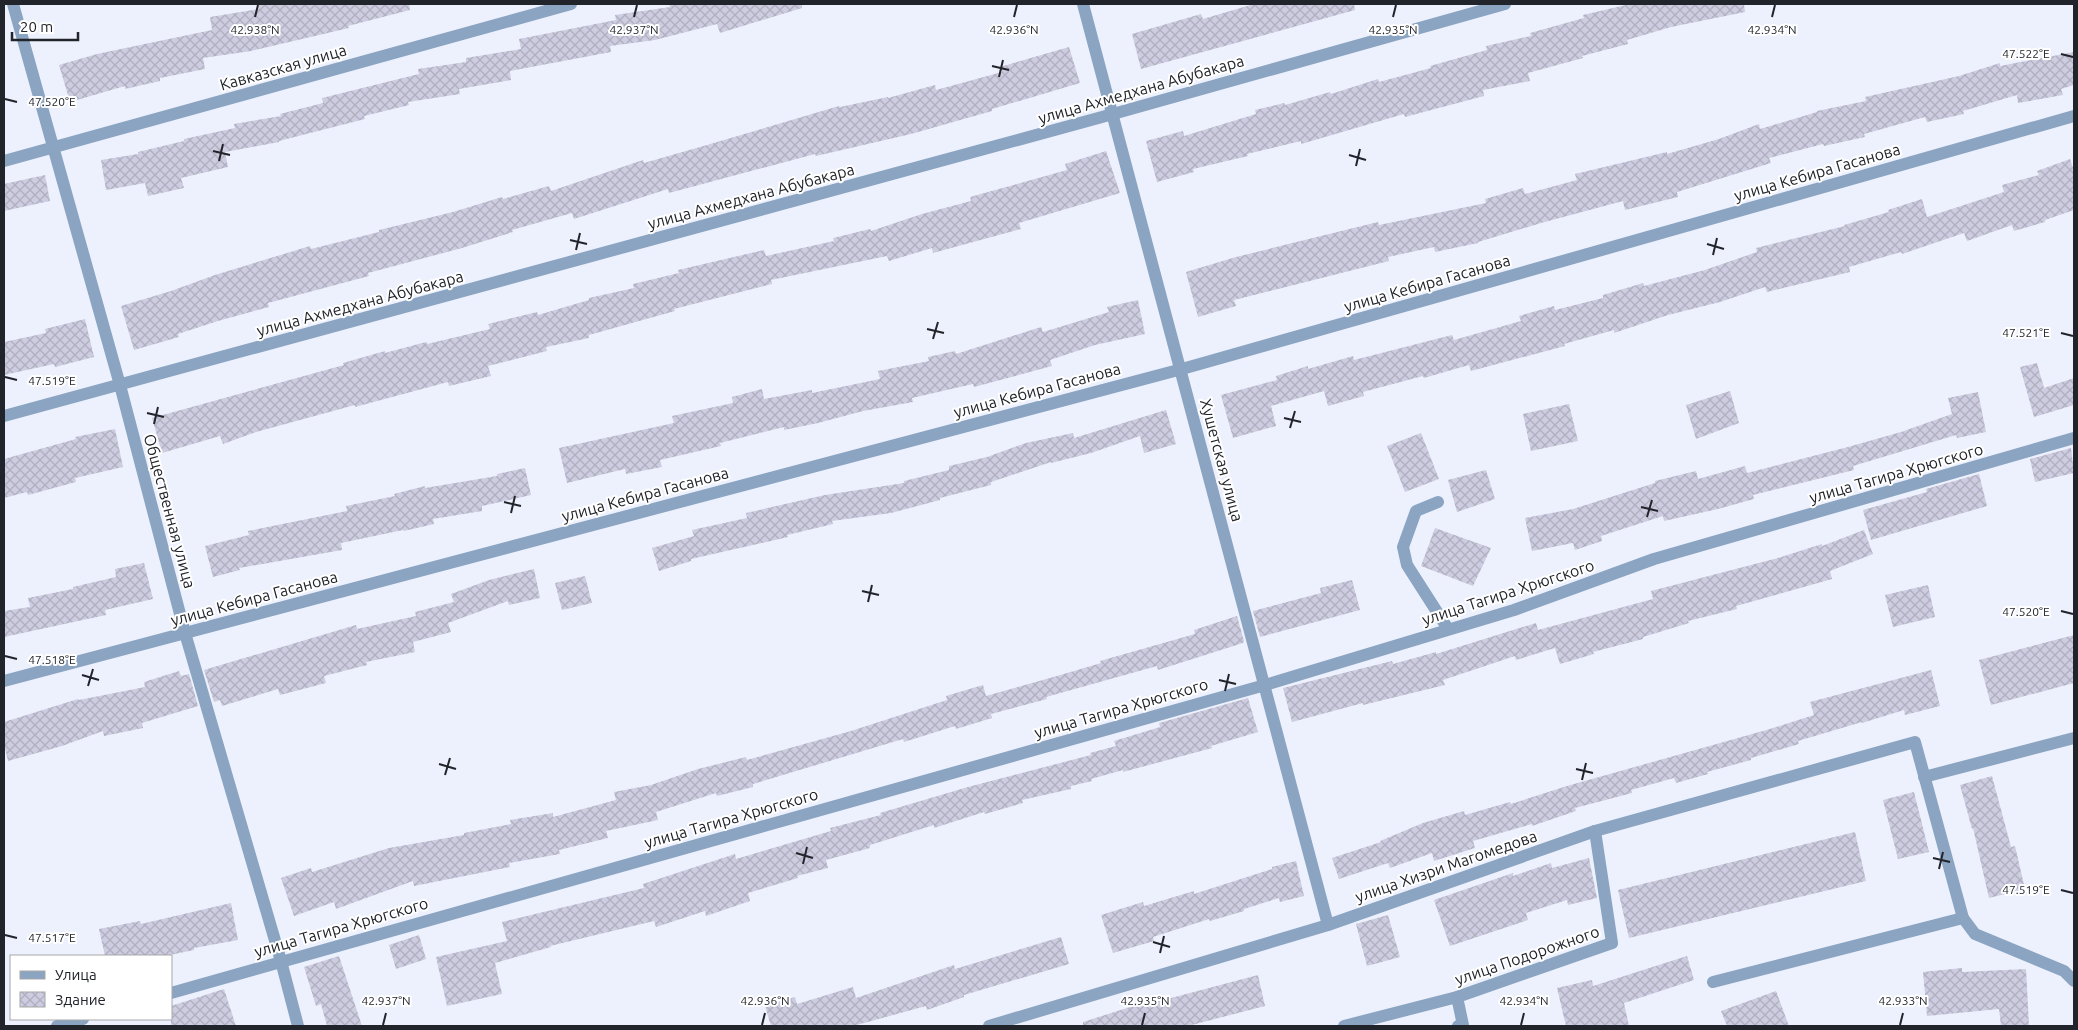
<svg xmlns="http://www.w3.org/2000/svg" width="2078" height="1030" viewBox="0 0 2078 1030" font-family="Ubuntu,sans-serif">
	<defs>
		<pattern id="building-cross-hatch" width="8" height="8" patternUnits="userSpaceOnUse" patternTransform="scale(1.25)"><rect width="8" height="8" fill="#cdcce0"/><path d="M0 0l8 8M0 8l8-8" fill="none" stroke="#b0afc0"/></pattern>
	</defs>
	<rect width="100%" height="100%" fill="#edf1fd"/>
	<g fill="url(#building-cross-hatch)">
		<polygon points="258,4 409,4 410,10 348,26 349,28 251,51 203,58 205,69 160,78 160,81 125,89 125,86 70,102 59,65 97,54 212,30 210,17 259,9"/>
		<polygon points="669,4 802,4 802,8 720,33 717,24 655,40 610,46 611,52 510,71 511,80 459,89 460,94 408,102 409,105 364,116 365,119 279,141 279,142 225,152 228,167 181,178 184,188 148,196 145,183 106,190 101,160 138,154 138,152 184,141 184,139 235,128 234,124 281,116 280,114 323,103 322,98 419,74 418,69 466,62 466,58 521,49 519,39 616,20 615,15 670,7"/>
		<polygon points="1254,4 1354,4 1355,10 1141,69 1132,34 1201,14 1203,19"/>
		<polygon points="1630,4 1744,4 1745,12 1671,27 1627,40 1628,44 1582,56 1583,58 1528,73 1530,81 1483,90 1484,96 1405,117 1404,114 1301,144 1301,141 1247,154 1248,156 1193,169 1194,172 1157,182 1146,141 1183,131 1184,136 1256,114 1255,110 1284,103 1285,105 1330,92 1331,94 1378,79 1379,82 1431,68 1430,66 1487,50 1486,46 1531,36 1530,33 1584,18 1583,15"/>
		<polygon points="1069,47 1080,83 992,109 992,111 911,134 816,156 815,154 669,193 668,189 574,219 572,213 512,230 513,232 462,248 368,273 369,276 268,303 269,307 218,321 178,334 179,337 134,350 121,306 171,291 215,275 310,246 311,249 379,232 379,230 453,212 502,197 503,199 549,186 551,191 643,160 644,163 707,145 839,106 840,107 888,97 888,98 935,85 936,90 1002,72 1000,67"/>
		<polygon points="2074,52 2074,85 2061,89 2063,95 2018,103 2017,95 1963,111 1964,114 1927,122 1925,117 1864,134 1865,137 1824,146 1823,144 1769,158 1771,163 1677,192 1678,197 1625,210 1623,201 1541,223 1478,242 1478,243 1435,252 1434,247 1388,257 1389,261 1234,300 1236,306 1198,317 1186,272 1236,257 1378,222 1379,225 1486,203 1485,199 1523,188 1525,194 1577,180 1575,174 1667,152 1667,154 1719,139 1759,124 1760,129 1817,112 1817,111 1866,101 1865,97 1959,76 2000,63 2000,66"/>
		<polygon points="1106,151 1120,193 1019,223 1021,229 933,253 932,248 889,261 887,256 771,280 772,284 674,309 675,311 589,335 589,338 546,347 547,351 488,366 491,376 449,386 448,382 355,407 355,405 256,432 223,444 220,436 162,453 152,418 344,365 343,363 385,351 385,353 426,342 427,344 490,329 488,324 537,312 538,315 589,300 589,298 634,288 633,284 679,273 678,270 764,250 766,256 834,241 833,238 870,229 871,231 922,214 971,201 970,197 1067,170 1065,164"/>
		<polygon points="2070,159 2074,171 2074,210 2045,220 2045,222 2014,231 2012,225 1967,241 1964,233 1902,254 1901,252 1849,267 1850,272 1767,292 1765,287 1720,302 1668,315 1614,333 1614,330 1564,344 1565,346 1471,371 1469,365 1424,378 1423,376 1363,392 1364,396 1328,406 1324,391 1271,406 1276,426 1233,438 1221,395 1277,380 1276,376 1308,366 1308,369 1353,356 1354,360 1452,335 1454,340 1521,321 1519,316 1554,306 1555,310 1603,298 1603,295 1643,283 1644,286 1705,270 1757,252 1756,248 1845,226 1844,225 1889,212 1888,210 1922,199 1927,217 2004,192 2002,185 2039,175 2037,171"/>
		<polygon points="45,175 50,201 4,211 4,184"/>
		<polygon points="1138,300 1145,334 1095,345 1050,360 1052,366 974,387 973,384 912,398 913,402 863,411 818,423 784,430 784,427 720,443 721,446 660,460 662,467 626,474 625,469 567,483 559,448 674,423 672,416 733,403 732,397 762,389 764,399 812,390 812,393 880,379 878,371 929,361 928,357 955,351 956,354 1041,327 1043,332 1109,312 1107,307"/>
		<polygon points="85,319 94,357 55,367 54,364 4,375 4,342 46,333 45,329"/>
		<polygon points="2037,363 2044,388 2074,378 2074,405 2034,417 2020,367"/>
		<polygon points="1730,391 1739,423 1696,439 1686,405"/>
		<polygon points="1978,392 1986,432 1957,438 1956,435 1853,466 1854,470 1753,495 1754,499 1718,509 1664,521 1663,516 1601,536 1602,541 1575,550 1573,543 1532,551 1525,518 1573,509 1655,483 1655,481 1696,471 1698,479 1745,466 1747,473 1848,447 1901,432 1952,414 1948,398"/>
		<polygon points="1569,404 1578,441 1531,451 1523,414"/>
		<polygon points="1166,410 1176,444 1144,453 1140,436 1091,453 1051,463 1051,462 991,482 991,485 940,498 940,500 891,513 832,521 833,524 787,535 788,537 691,559 691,561 659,571 652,548 694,536 692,530 747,518 746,513 825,495 904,483 904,481 949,470 949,466 987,457 1026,443 1073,433 1074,438"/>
		<polygon points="115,429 123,467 75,478 76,482 28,495 27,492 4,498 4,459 76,439 75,437"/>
		<polygon points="1421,433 1439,479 1405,492 1387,446"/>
		<polygon points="2071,448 2074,473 2035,482 2030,459"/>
		<polygon points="525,468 531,495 482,506 482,511 433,519 434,524 404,531 403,530 341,543 342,550 239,568 240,570 213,577 205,546 249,535 248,531 347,511 346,506 395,496 394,494 425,486 425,488 497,476 497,474"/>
		<polygon points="1486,470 1495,499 1457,512 1448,480"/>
		<polygon points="1979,474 1987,506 1871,540 1863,510 1927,492 1926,489"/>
		<polygon points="1435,528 1491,548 1473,586 1421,566"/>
		<polygon points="1864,530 1873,554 1830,571 1832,579 1736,606 1737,609 1688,621 1689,623 1643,637 1643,639 1593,652 1594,654 1560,664 1555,648 1516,660 1515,656 1443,680 1445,685 1363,705 1363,703 1292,722 1283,688 1392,661 1393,664 1436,652 1436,654 1536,623 1538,630 1653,599 1651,591 1778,558 1822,544 1822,546"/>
		<polygon points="144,563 153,599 105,610 106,615 4,637 4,611 30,607 28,598 73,589 73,587 116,577 115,569"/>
		<polygon points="534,569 540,598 509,605 508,601 448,623 451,632 413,642 415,652 366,662 367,665 324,676 326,683 280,695 278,689 222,706 220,700 214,702 204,670 356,625 357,629 416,616 415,612 454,602 451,594 489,580"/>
		<polygon points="585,576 592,603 562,610 555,583"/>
		<polygon points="1352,580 1360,610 1260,637 1253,611 1321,593 1320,588"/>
		<polygon points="1928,585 1935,617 1893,627 1885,595"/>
		<polygon points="1237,616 1244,641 1243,643 1158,670 1157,666 1046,697 1047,699 991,714 992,718 956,729 955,726 904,742 903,739 753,784 753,787 717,796 716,793 656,812 658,820 606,831 608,838 559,850 560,854 509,863 510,867 414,886 413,881 336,909 334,902 294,916 281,878 311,868 312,872 389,848 464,835 464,833 511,824 510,820 553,813 553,817 616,800 614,792 651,785 698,769 746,757 747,760 851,731 947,700 946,696 983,685 986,696 1057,676 1101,663 1100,661 1195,634 1194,630"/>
		<polygon points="2074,635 2074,683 1991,705 1979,660"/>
		<polygon points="1931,670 1940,706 1905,715 1904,710 1862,723 1862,722 1798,741 1799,744 1751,758 1751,760 1707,772 1708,774 1676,783 1674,778 1631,790 1632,793 1575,808 1576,811 1532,826 1532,824 1473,841 1475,848 1434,861 1432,853 1390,868 1388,863 1339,879 1332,858 1381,842 1380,841 1423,823 1464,811 1465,815 1510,802 1511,804 1567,786 1770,729 1814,715 1810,702"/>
		<polygon points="179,671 181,676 189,674 198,706 142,723 143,728 104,736 103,731 62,746 8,761 4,744 4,722 78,699 79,700 145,687 144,682"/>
		<polygon points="1248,698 1258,732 1211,746 1212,748 1123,772 1123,770 1091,779 1092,781 1071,786 1071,789 1022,800 1023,803 985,814 984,812 934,828 934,825 870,845 870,848 826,860 828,868 797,876 798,878 748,893 750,901 706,916 705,911 656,927 654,921 550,946 551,947 495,963 502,994 447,1006 436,957 507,941 502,922 644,888 643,884 735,854 736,859 831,831 830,828 881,815 880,813 968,787 1091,755 1090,753 1116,746 1114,741 1160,727 1159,723"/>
		<polygon points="1992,776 2011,847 2015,846 2025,889 1989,898 1973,828 1972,829 1960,785"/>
		<polygon points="1914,792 1929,852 1898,859 1883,800"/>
		<polygon points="1855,832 1866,881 1629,938 1618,890"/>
		<polygon points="1589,858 1597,898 1568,905 1567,900 1526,913 1528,920 1450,946 1434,900 1513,873 1513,876 1551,863 1552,868"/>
		<polygon points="1296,861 1304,896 1280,902 1279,898 1244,909 1244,911 1210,921 1209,919 1153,937 1154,941 1113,953 1101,915 1143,902 1144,906 1194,891 1194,894 1272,869 1272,867"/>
		<polygon points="231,903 238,940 194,948 194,950 165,956 105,956 99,929 140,921 141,924"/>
		<polygon points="1388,915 1400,957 1367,966 1356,924"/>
		<polygon points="419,935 426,959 396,969 389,945"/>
		<polygon points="1061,937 1069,964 964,995 964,997 927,1010 926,1006 853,1026 771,1026 765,1006 795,997 797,1004 853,987 856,998 954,965 955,969"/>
		<polygon points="339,956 362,1026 327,1026 321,1004 316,1006 304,967"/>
		<polygon points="1687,956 1694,980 1624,1003 1629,1026 1566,1026 1557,988 1592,980 1593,986"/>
		<polygon points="1962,968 1962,972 2026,969 2029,1026 2001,1026 1999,1009 1927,1016 1923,972"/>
		<polygon points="1258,975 1265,1006 1188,1026 1083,1026 1083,1022 1155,999 1156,1002"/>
		<polygon points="224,989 236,1026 171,1026 171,1006"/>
		<polygon points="1776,991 1789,1026 1727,1026 1721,1011"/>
	</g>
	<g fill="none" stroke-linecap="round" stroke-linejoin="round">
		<g stroke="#8aa4c1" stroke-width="12">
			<polyline points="13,4 120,385 185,633 281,961 298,1026"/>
			<polyline points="1083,4 1328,925"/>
			<polyline points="4,161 571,4"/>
			<polyline points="4,416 1113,114 1505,4"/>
			<polyline points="1438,502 1416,511 1403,547 1407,565 1448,629"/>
			<polyline points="4,681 1182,369 2074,116"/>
			<polyline points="1924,777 2074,738"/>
			<polyline points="1713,982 1963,918"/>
			<polyline points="171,993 1265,685 1514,610 1654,559 2074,438"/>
			<polyline points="1457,997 1463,1025 1458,1026"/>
			<polyline points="57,1026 83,1019"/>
			<polyline points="989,1026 1328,925 1595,831 1915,742 1963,918 1975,934 2064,971 2074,981"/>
			<polyline points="1344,1026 1457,997 1612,943 1595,831"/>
		</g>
	</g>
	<path fill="none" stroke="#22242b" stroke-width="2" d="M255,17L258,5M634,17L637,5M1014,17L1017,5M1393,17L1396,5M1772,17L1775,5M2061,54L2073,57M992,66L1009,70M999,77L1003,60M5,99L17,102M213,151L230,155M1349,155L1366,160M219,161L223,144M1356,166L1360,149M570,240L587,244M1707,244L1724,249M576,250L580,233M1713,255L1717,238M927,329L944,333M2061,333L2073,336M933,339L938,322M5,377L17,380M147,413L164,417M1284,418L1301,422M154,424L158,407M1290,428L1295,411M504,502L521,506M1641,507L1658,511M511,513L515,496M1647,517L1652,500M862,591L879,595M868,602L872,585M2061,611L2073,614M5,656L17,659M82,675L99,680M1219,680L1236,684M88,686L93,669M1225,691L1229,674M439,764L456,769M1576,769L1593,773M445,775L450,758M1582,780L1586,763M796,853L813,858M1933,858L1950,862M803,864L807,847M1939,869L1943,852M2061,890L2073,893M5,935L17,938M1153,942L1170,947M1160,953L1164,936M383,1025L386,1013M762,1025L765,1013M1142,1025L1145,1013M1521,1025L1524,1013M1900,1025L1903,1013"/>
	<g text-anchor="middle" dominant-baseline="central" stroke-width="4" stroke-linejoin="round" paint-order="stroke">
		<g font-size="16" fill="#22242b" stroke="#fff">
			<text transform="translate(283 67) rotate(-16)">Кавказская улица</text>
			<text transform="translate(1141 89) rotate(-16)">улица Ахмедхана Абубакара</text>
			<text transform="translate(1817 172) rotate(-16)">улица Кебира Гасанова</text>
			<text transform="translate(751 196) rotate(-15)">улица Ахмедхана Абубакара</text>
			<text transform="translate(1427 283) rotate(-16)">улица Кебира Гасанова</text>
			<text transform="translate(360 303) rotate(-15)">улица Ахмедхана Абубакара</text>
			<text transform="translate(1037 390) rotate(-15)">улица Кебира Гасанова</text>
			<text transform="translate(1222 460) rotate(75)">Хушетская улица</text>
			<text transform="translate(1896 473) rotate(-16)">улица Тагира Хрюгского</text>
			<text transform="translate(645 494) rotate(-15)">улица Кебира Гасанова</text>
			<text transform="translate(170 511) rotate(75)">Общественная улица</text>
			<text transform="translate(1508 592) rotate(-18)">улица Тагира Хрюгского</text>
			<text transform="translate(254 598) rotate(-15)">улица Кебира Гасанова</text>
			<text transform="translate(1121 708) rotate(-16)">улица Тагира Хрюгского</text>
			<text transform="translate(731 818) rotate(-16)">улица Тагира Хрюгского</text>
			<text transform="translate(1446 866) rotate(-19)">улица Хизри Магомедова</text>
			<text transform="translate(341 927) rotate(-16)">улица Тагира Хрюгского</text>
			<text transform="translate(1527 955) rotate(-19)">улица Подорожного</text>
		</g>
	</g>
	<g font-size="12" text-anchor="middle" fill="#22242b" stroke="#fff" stroke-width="4" stroke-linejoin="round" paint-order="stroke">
		<text x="255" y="34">42.938°N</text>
		<text x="634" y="34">42.937°N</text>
		<text x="1014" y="34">42.936°N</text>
		<text x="1393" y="34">42.935°N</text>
		<text x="1772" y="34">42.934°N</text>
		<text x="2026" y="58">47.522°E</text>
		<text x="52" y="106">47.520°E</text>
		<text x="2026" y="337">47.521°E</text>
		<text x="52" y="385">47.519°E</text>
		<text x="2026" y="616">47.520°E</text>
		<text x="52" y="664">47.518°E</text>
		<text x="2026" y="894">47.519°E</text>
		<text x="52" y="942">47.517°E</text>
		<text x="386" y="1005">42.937°N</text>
		<text x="765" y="1005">42.936°N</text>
		<text x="1145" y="1005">42.935°N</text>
		<text x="1524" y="1005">42.934°N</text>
		<text x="1903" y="1005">42.933°N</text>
	</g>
	<rect width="2078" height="1030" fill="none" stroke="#22242b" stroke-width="10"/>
	<rect x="10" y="955" width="162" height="65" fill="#ffffff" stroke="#a7a7aa"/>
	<rect x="20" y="971" width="25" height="8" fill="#8aa4c1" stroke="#a7a7aa"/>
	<text x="55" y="980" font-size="15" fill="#22242b">Улица</text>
	<rect x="20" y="992" width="25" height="15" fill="url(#building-cross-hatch)" stroke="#a7a7aa"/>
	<text x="55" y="1005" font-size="15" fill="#22242b">Здание</text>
	<path d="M12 32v8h66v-8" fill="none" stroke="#22242b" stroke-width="2.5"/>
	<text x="20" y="32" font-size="15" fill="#22242b" stroke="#ffffff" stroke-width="4" paint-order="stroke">20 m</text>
</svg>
